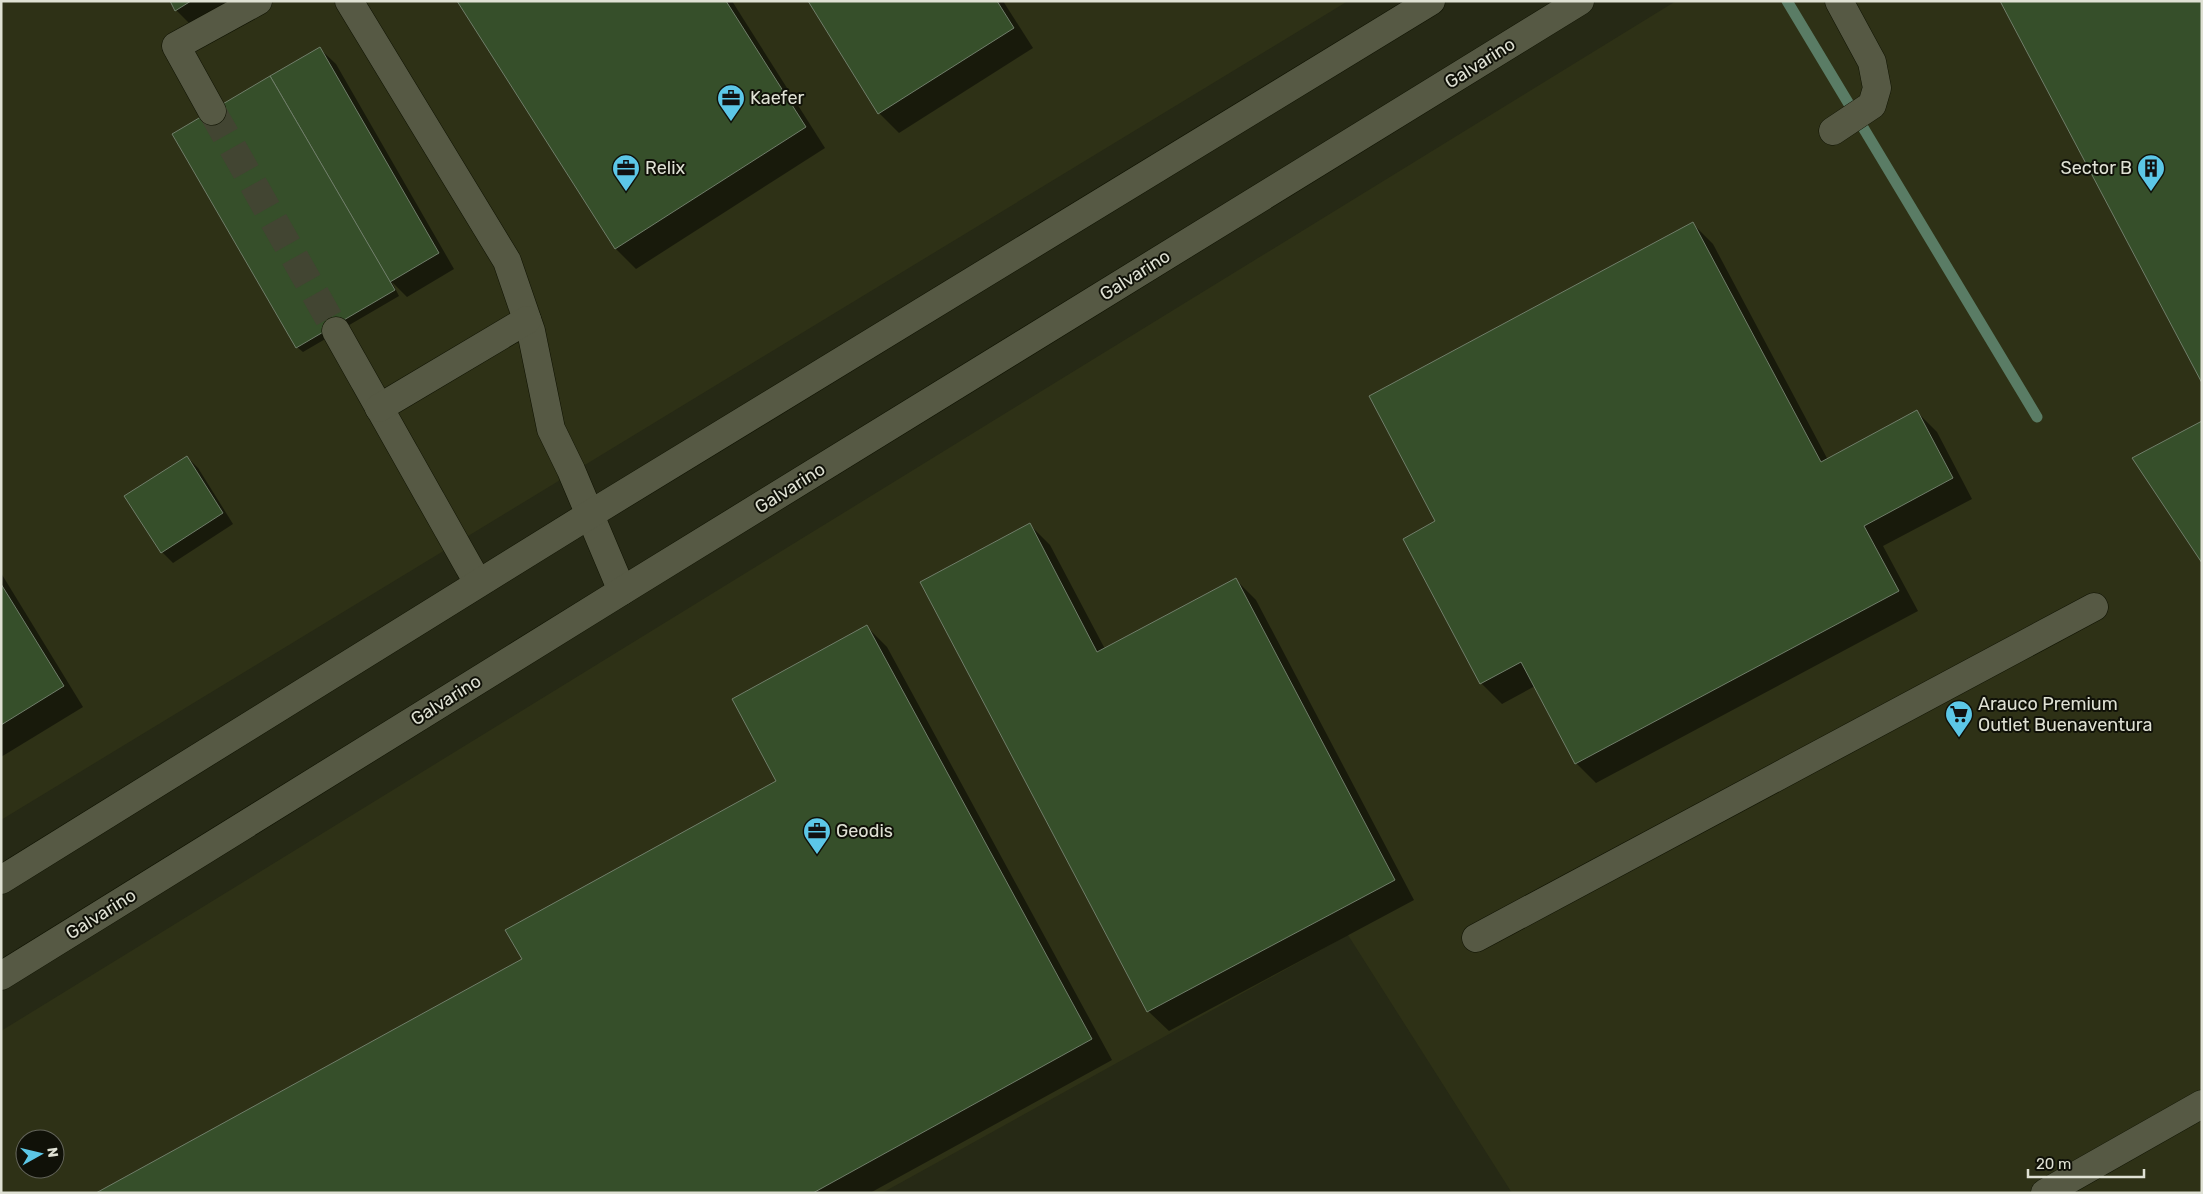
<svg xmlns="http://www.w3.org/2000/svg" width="2203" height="1194" viewBox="0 0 2203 1194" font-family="Rubik,sans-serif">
	<rect width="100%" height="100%" fill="#262915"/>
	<g fill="#2e3116" fill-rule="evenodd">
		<polygon points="1,1 1348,1 1,820"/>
		<path d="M1676,1H2202V1193H1512L1348,935L882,1193H1V1031ZM25,1139H55V1169H25Z"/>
	</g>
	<g fill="#0007">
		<polygon points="171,1 233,1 192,26 176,10"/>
		<polygon points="459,1 732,1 825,148 636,269 616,249"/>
		<polygon points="809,1 1003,1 1033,48 899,133 879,113"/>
		<polygon points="320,49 336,64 454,269 407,297 392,282 399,296 303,352 297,347"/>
		<polygon points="1693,224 1713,244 1828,460 1917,412 1937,432 1972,499 1883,546 1918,611 1596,783 1576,763 1535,686 1502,704 1481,683 1405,539 1437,522"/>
		<polygon points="187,457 198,468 233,524 173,563 162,552"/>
		<polygon points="1030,525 1050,545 1105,649 1236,580 1256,600 1414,900 1169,1031 1148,1011"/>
		<polygon points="1,573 83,707 1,757"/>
		<polygon points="867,627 887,647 1112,1060 870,1193 99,1193 524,960 778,781"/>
	</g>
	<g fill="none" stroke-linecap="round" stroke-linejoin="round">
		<polyline stroke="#5a7c65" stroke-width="11" points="1787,1 2037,417"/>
	</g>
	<g fill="#364f2a" stroke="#707e6a">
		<polygon points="170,1 191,1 175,11"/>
		<polygon points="457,1 726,1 806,127 615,249"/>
		<polygon points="808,1 997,1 1014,28 878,114"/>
		<polygon points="2000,1 2202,1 2202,383"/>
		<polygon points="320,47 439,253 390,282 270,76"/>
		<polygon points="270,76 395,290 296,348 172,134"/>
		<polygon points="1693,222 1821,462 1917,410 1953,478 1864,526 1899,591 1575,764 1521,662 1480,684 1403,539 1435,521 1369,396"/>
		<polygon points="2202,421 2202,563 2132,458"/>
		<polygon points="187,456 223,513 161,553 124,496"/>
		<polygon points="1030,523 1097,652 1236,578 1395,880 1147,1012 920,582"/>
		<polygon points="1,584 64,686 1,725"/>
		<polygon points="867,625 1092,1039 813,1193 96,1193 522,959 505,930 776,781 732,699"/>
	</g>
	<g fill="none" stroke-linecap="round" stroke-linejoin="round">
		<polyline stroke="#424532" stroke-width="28" stroke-dasharray="28 14" stroke-linecap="butt" points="212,111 336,331"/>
		<g stroke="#0f1202" stroke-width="29">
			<g id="minor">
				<polyline points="349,1 507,261 531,331 551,429 571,470 622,591"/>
				<polyline points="212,111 176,46 258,1"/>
				<polyline points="1833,131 1872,105 1877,88 1872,62 1839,1"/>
				<polyline points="336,331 478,583"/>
				<polyline points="379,408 527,320"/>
				<polyline points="1,880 589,515 1431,1"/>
				<polyline points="1476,938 2094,607"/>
				<polyline points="1,976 622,591 1580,1"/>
				<polyline points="2045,1193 2202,1104"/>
			</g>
		</g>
		<use href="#minor" stroke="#565944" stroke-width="28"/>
	</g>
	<defs>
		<g id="office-pin" transform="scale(1.4375)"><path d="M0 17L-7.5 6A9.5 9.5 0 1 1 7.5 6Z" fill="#5cc7e7" stroke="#101108"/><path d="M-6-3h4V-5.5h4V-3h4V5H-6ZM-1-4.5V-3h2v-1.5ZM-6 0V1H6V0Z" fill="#111"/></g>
		<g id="building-pin" transform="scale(1.4375)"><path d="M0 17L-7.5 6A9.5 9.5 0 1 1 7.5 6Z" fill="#5cc7e7" stroke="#101108"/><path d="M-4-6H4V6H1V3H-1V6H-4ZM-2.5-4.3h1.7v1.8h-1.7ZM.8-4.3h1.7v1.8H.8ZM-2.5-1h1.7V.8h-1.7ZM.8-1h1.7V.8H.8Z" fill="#111"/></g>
		<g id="supermarket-pin" transform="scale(1.4375)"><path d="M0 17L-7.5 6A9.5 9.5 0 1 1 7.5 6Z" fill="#5cc7e7" stroke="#101108"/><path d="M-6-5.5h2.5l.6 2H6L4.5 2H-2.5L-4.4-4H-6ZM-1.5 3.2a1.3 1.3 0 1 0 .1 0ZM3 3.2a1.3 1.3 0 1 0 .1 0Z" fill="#111"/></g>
	</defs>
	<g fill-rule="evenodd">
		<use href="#office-pin" x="731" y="98"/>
		<use href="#office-pin" x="626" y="168"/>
		<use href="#building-pin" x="2151" y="168"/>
		<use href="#supermarket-pin" x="1959" y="714"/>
		<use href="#office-pin" x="817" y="831"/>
	</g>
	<g text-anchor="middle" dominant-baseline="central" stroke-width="4" stroke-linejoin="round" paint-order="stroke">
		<g font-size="18" fill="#dfe1d4" stroke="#101108">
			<text transform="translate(1480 63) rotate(-32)">Galvarino</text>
			<text transform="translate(1135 275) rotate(-32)">Galvarino</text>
			<text transform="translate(790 488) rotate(-32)">Galvarino</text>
			<text transform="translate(446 700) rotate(-32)">Galvarino</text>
			<text transform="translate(101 914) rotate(-32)">Galvarino</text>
		</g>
		<g font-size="18" fill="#dfe1d4" stroke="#101108" text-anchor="start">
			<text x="750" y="98">Kaefer</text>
			<text x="645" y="168">Relix</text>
			<text x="2132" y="168" text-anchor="end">Sector B</text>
			<text x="1978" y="704">Arauco Premium<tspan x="1978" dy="21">Outlet Buenaventura</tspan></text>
			<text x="836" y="831">Geodis</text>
		</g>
	</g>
	<rect width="2203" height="1194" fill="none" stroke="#dfe1d4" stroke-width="5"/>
	<g transform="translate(40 1154) rotate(82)"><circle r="24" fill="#101108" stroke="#63645a"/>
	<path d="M0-4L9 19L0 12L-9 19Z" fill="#5cc7e7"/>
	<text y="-8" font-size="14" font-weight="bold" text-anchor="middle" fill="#dfe1d4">N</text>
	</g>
	<path d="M2028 1169v8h116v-8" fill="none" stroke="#dfe1d4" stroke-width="2.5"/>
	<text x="2036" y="1169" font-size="15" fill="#dfe1d4" stroke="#101108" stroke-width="4" paint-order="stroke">20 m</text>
</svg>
